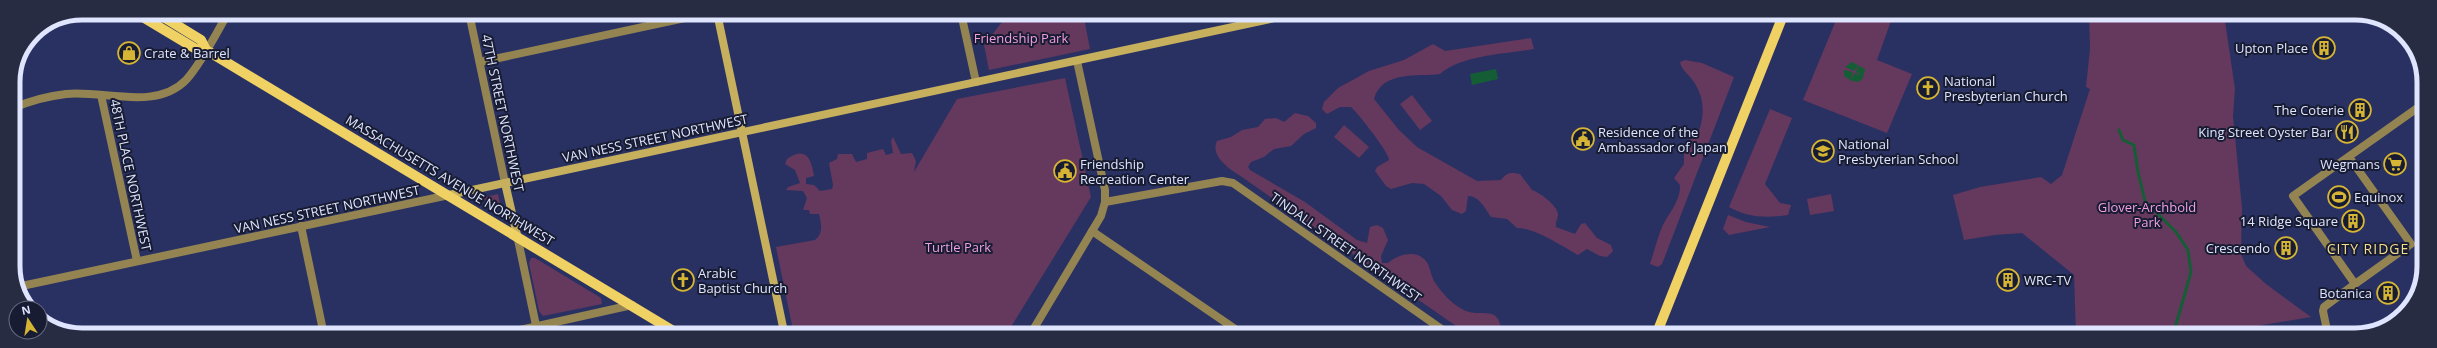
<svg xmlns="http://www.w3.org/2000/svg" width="2437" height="348" viewBox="0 0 2437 348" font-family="'Open Sans',sans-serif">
	<rect width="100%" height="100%" fill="#293162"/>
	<g fill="#65385d">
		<polygon points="1009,13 1083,13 1090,49 989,70 984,45"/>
		<polygon points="1839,13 1870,13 1891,21 1877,60 1912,74 1887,133 1803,100"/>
		<polygon points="2089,13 2224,14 2235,89 2233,116 2242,208 2241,254 2246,266 2266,284 2311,317 2251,327 2241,335 2076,335 2074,275 2022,233 1995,235 1964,240 1953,195 1980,187 2041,177 2051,184 2062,175 2090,89 2086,87 2090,49"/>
		<path d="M1531,38L1534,49C1506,54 1461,55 1440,74C1418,77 1382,70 1374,99L1399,130L1417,147L1477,181L1501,180C1507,172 1511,172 1520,174L1532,190C1539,192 1558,206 1558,214C1558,219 1555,222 1556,227L1575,234L1581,224L1585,223L1597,238L1611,245L1613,251L1607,257L1600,256L1587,249L1578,255C1562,246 1535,228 1517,228L1507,219L1491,217C1485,208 1479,196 1468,196L1466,211L1462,214L1452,210L1441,196L1424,184L1412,183L1391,189L1386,186L1375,171L1377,167L1389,160C1390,154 1358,113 1351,107H1340L1327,114L1322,109L1324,102L1338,88L1369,71L1404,60L1433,44L1445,51Z"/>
		<path d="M1685,60L1702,63L1734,77L1662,264L1658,267L1650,264C1654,252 1657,239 1662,227C1668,214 1681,201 1680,185L1674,178L1684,164V154L1688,140L1697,137C1705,116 1706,97 1691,78C1686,72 1682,70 1680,62Z"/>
		<path d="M1065,78L1091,197L1006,335H794L776,247L815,240C824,232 821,224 819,214H810L809,210H803L807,198L803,191L786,190L788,187L800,183L795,170L785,164L787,159C806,146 811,158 814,176L806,178V184L814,185L820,191L832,189L833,185L829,163L837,159L838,154H852L856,162L867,159V153L883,149L886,155L893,153L891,141L893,137L901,154L912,153L916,161L914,172L957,99Z"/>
		<polygon points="1412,95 1432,121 1420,130 1400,104"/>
		<path d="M1770,109L1792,118L1765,184L1780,203L1791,205L1788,215C1766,218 1749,218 1729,207Z"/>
		<path d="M1295,113L1308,116L1316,123V128L1304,134L1291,146L1274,149L1264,157L1251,162L1248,167L1250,170L1305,202L1357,240L1367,243L1370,227L1377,225L1383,228L1388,240L1381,256L1382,263H1388C1398,254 1419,248 1428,264C1430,269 1431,275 1434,281C1441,292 1451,303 1462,309C1480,320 1500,301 1502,335H1469L1239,175C1229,169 1210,156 1217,141L1231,137L1242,130L1258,127L1265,119L1276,118L1284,122Z"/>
		<polygon points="1344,125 1369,147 1359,158 1334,137"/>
		<polygon points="498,194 501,209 481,198"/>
		<polygon points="1831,194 1834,211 1810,215 1807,199"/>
		<polygon points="1728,215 1746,222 1770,227 1729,235 1723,229"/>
		<polygon points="531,258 535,258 601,298 602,304 543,316 539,311 529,263"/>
	</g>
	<g fill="#155e35">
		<polygon points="1852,62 1865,69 1863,78 1859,82 1852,81 1844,76 1844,70 1853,72 1851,79 1855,73 1863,76 1856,72 1858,65 1854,71 1845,67"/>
		<polygon points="1496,69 1498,79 1472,85 1470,74"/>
	</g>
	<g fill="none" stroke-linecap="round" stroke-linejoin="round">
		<polyline stroke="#155e35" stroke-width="3" points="2119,130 2123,140 2134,145 2138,172 2145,201 2176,232 2188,250 2191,272 2173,335"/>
		<g stroke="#938452" stroke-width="8">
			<polyline points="469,13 505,183"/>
			<polyline points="961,13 976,82"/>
			<polyline points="480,62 708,13"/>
			<polyline points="101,95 137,261"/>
			<path d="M13,108C30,101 48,96 66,94C104,90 156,111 186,80C201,64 217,32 228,13"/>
			<polyline points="2349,157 2411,244 2355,284 2293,196 2423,104"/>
			<polyline points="1105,202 1222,181 1233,183 1450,335"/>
			<polyline points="301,226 324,335"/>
			<polyline points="1092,231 1244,335"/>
			<polyline points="517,235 538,335"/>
			<polyline points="17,287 449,195"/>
			<polyline points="497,335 632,305"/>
			<polyline points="1030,335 1101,216 1105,202 1105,190 1077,61"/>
			<polyline points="2328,335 2323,311 2324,307 2355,284"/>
		</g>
		<g stroke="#c7b05d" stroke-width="8">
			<polyline points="717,13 783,327 786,335"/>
			<polyline points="505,183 517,235"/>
			<polyline points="449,195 1298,13"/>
		</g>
		<g stroke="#f0d163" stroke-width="10">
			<polyline points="136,13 196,49 206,50 680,335"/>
			<polyline points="157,13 201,40 206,50"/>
			<polyline points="1656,335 1784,13"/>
		</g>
	</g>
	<defs>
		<g id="building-ring" transform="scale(1.15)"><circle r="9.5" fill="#181c32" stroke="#d6b534" stroke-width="1.5"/><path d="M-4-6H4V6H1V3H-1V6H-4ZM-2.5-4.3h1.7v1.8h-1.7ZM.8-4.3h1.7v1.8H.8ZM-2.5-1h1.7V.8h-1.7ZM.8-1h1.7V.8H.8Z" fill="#d6b534"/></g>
		<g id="shop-ring" transform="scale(1.15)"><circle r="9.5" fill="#181c32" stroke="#d6b534" stroke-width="1.5"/><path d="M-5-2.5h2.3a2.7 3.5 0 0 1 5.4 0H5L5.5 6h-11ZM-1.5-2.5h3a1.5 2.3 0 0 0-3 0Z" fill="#d6b534"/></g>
		<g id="church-ring" transform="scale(1.15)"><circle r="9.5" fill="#181c32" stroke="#d6b534" stroke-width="1.5"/><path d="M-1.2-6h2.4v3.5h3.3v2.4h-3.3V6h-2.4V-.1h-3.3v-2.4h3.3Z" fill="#d6b534"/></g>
		<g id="restaurant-ring" transform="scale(1.15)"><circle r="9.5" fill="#181c32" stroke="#d6b534" stroke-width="1.5"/><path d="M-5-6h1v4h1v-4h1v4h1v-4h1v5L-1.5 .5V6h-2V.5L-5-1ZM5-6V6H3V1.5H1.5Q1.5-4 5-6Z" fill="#d6b534"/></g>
		<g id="civic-ring" transform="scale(1.15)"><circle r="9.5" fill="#181c32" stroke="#d6b534" stroke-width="1.5"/><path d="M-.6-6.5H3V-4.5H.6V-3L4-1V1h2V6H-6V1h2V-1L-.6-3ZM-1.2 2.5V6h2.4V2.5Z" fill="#d6b534"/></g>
		<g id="school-ring" transform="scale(1.15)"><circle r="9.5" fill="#181c32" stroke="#d6b534" stroke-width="1.5"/><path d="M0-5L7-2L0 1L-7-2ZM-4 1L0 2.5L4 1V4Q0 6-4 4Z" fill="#d6b534"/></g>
		<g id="supermarket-ring" transform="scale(1.15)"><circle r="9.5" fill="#181c32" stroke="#d6b534" stroke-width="1.5"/><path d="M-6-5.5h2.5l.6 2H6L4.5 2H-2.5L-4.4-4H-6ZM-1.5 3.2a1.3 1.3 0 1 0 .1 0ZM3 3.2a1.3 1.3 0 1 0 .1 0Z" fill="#d6b534"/></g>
		<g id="stadium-ring" transform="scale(1.15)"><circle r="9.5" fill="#181c32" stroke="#d6b534" stroke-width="1.5"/><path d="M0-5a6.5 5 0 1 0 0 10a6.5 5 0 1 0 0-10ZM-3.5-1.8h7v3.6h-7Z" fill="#d6b534"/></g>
	</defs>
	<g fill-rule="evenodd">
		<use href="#building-ring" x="2324" y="48"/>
		<use href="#shop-ring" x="129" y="53"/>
		<use href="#church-ring" x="1928" y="88"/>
		<use href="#building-ring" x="2360" y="110"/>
		<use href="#restaurant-ring" x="2347" y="132"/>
		<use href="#civic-ring" x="1583" y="139"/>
		<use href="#school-ring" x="1823" y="151"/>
		<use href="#supermarket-ring" x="2395" y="164"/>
		<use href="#civic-ring" x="1065" y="171"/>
		<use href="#stadium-ring" x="2339" y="197"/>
		<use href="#building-ring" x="2353" y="221"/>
		<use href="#building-ring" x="2286" y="248"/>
		<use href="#church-ring" x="683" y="280"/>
		<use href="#building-ring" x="2008" y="280"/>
		<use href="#building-ring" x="2388" y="293"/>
	</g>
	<g text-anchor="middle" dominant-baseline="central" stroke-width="4" stroke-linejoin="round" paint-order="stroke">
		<g font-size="13" fill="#f19fe1" stroke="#181c32">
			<text x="1021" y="38">Friendship Park</text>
			<text x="2147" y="207">Glover-Archbold<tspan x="2147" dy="15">Park</tspan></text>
			<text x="958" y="247">Turtle Park</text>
		</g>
		<g font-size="13" fill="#dfe5fe" stroke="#181c32" text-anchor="start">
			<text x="2308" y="48" text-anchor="end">Upton Place</text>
			<text x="144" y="53">Crate &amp; Barrel</text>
			<text x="1944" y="81">National<tspan x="1944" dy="15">Presbyterian Church</tspan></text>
			<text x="2344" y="110" text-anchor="end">The Coterie</text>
			<text x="1598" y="132">Residence of the<tspan x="1598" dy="15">Ambassador of Japan</tspan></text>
			<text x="2332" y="132" text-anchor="end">King Street Oyster Bar</text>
			<text x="1838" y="144">National<tspan x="1838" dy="15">Presbyterian School</tspan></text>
			<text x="1080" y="164">Friendship<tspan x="1080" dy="15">Recreation Center</tspan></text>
			<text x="2380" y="164" text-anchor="end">Wegmans</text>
			<text x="2354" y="197">Equinox</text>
			<text x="2338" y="221" text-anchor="end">14 Ridge Square</text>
			<text x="2270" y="248" text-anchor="end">Crescendo</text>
			<text x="698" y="273">Arabic<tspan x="698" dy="15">Baptist Church</tspan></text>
			<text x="2024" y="280">WRC-TV</text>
			<text x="2372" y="293" text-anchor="end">Botanica</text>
		</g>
		<g font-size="13" fill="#dfe5fe" stroke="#181c32">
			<text transform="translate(503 113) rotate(78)">47TH STREET NORTHWEST</text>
			<text transform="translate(655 138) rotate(-12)">VAN NESS STREET NORTHWEST</text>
			<text transform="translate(131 175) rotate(78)">48TH PLACE NORTHWEST</text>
			<text transform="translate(450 180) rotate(31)">MASSACHUSETTS AVENUE NORTHWEST</text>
			<text transform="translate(327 209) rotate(-12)">VAN NESS STREET NORTHWEST</text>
			<text transform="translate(1346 247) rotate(35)">TINDALL STREET NORTHWEST</text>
		</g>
		<g font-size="14" letter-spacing="1" fill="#f3dd8f" stroke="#181c32">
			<text x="2368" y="248">CITY RIDGE</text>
		</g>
	</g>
	<path d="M0 0H2437V348H0ZM82 20H2355A62 62 0 0 1 2417 82V266A62 62 0 0 1 2355 328H82A62 62 0 0 1 20 266V82A62 62 0 0 1 82 20Z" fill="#282c42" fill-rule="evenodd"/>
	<path fill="none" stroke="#dfe5fe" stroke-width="5" d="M82 20H2355A62 62 0 0 1 2417 82V266A62 62 0 0 1 2355 328H82A62 62 0 0 1 20 266V82A62 62 0 0 1 82 20Z"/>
	<g transform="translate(28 320) rotate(348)"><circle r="19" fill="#181c32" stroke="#686c84"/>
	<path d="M0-3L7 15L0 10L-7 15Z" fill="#d6b534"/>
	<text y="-6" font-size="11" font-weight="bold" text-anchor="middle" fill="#dfe5fe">N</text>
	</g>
</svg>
